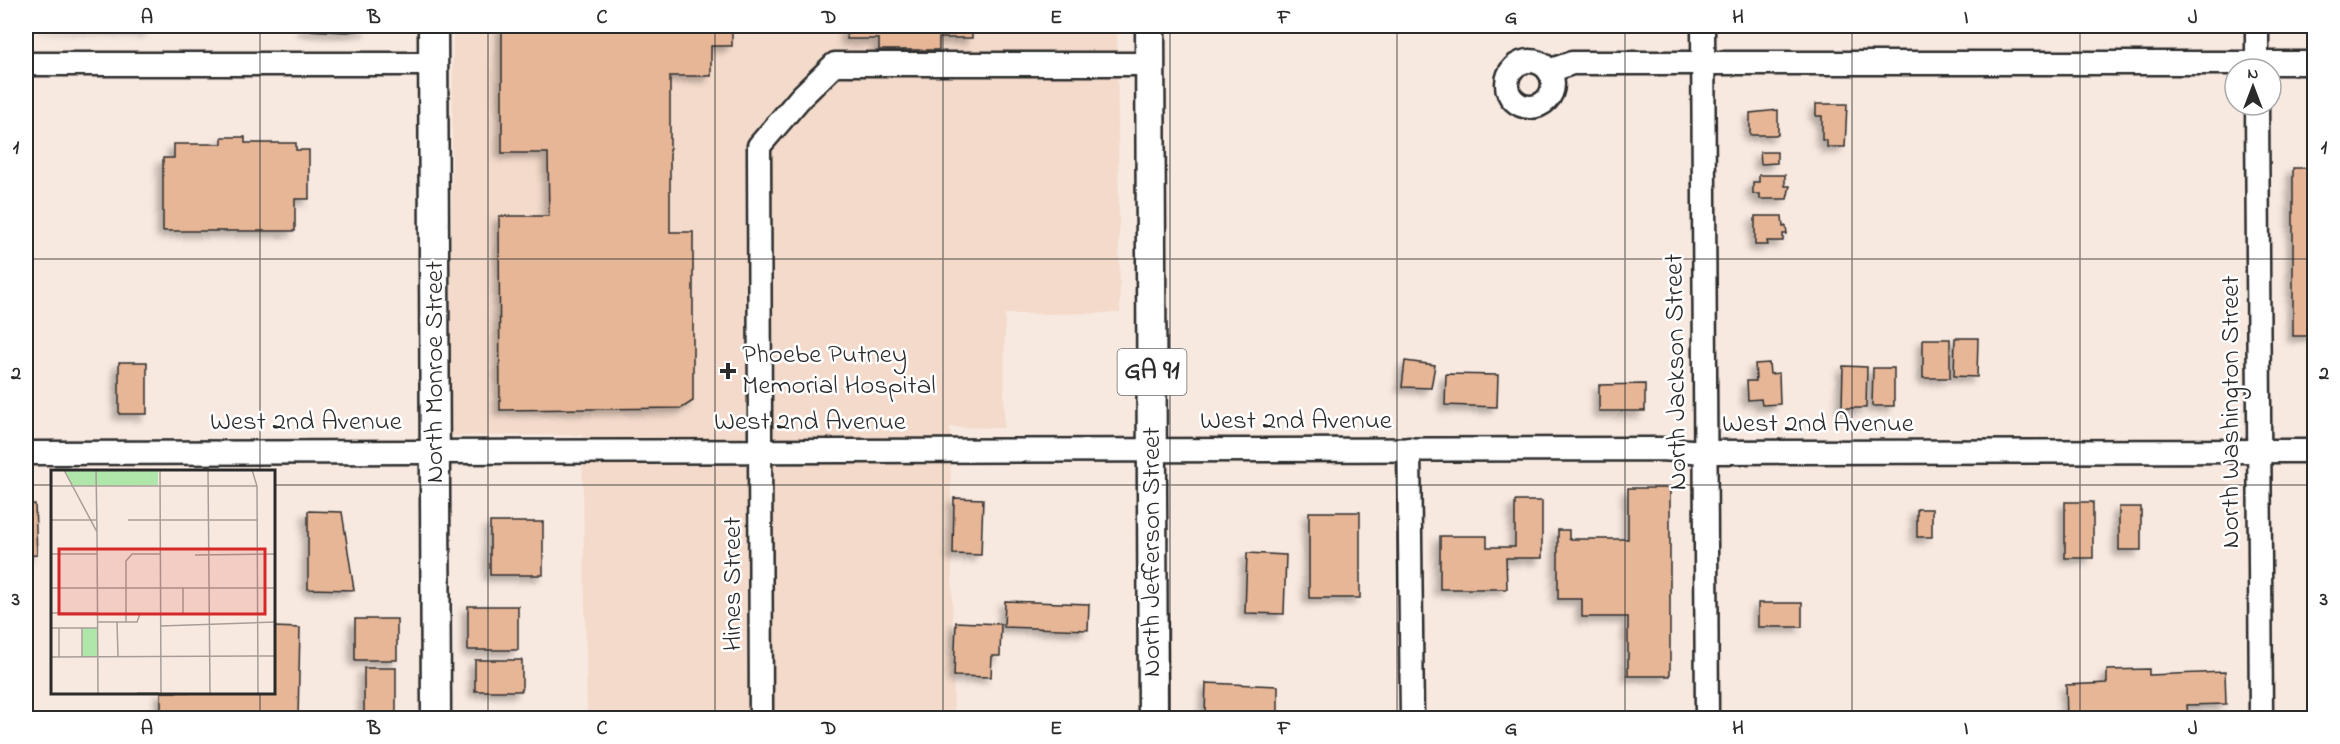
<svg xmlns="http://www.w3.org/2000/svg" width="2340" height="744" viewBox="0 0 2340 744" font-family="'Indie Flower',sans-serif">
	<defs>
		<filter id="shadow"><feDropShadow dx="-5.5" dy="5.5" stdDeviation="3" flood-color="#0004"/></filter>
	</defs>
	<rect width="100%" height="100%" fill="#f8e9e0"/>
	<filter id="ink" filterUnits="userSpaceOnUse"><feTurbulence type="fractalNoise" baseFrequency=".0167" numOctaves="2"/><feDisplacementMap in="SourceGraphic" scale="12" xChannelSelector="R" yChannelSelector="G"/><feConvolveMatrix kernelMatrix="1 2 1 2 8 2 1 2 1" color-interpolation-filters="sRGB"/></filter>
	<g filter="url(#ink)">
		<polygon fill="#f3daca" points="453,26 1117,26 1120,313 1005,314 1004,428 950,427 954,718 587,718 582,435 450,436"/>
		<g fill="#e6b697" stroke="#2b2b2b" stroke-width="1.5" filter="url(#shadow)">
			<polygon points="43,26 150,26 150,30"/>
			<polygon points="304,26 369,26 369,29 347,32 304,30"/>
			<polygon points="502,26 732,26 732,46 711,46 711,76 670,76 670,232 693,232 693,401 682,408 500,410 499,216 549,216 548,153 502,153"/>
			<polygon points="847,26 972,26 972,38 939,38 939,50 879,50 879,39 847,39"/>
			<polygon points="1816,104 1847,104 1845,147 1827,147 1827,140 1822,140 1822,116 1816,116"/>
			<polygon points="1778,110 1778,135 1750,135 1750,113"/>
			<polygon points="222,137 245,137 245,143 296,143 296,150 309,150 309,199 295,199 295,231 163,231 163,158 174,158 174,144 222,144"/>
			<polygon points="1760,152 1777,152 1777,163 1761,164"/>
			<rect x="2293" y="168" width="21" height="168"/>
			<polygon points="1759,175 1785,175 1785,186 1790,186 1787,199 1760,199 1760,194 1753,194 1753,182 1759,182"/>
			<polygon points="1755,216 1782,216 1783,227 1786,226 1787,234 1783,234 1783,241 1767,241 1768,245 1755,245"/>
			<polygon points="1955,338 1978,338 1977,377 1954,376"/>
			<rect x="1923" y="339" width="27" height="39"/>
			<polygon points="1405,361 1435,365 1431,388 1402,387"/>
			<rect x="119" y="362" width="28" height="52"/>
			<polygon points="1769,363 1770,374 1779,373 1780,404 1762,405 1761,399 1748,400 1747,381 1756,381 1755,364"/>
			<polygon points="1843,366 1867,367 1866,408 1842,408"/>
			<polygon points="1873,368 1894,368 1894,406 1872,406"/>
			<polygon points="1446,374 1498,375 1497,407 1445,405"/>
			<polygon points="1645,384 1645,411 1599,411 1599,385"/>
			<polygon points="1628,488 1670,488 1670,676 1628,676 1628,617 1582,617 1582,599 1558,599 1558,530 1569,530 1569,539 1628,539"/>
			<polygon points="954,498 983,499 981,555 953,554"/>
			<polygon points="1515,501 1542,501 1542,558 1506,558 1507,589 1440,589 1440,536 1487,536 1487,547 1515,547"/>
			<rect x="2065" y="502" width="28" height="56"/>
			<polygon points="26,504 35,504 37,555 26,556"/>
			<rect x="2119" y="507" width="22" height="43"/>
			<rect x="1917" y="509" width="15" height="28"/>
			<polygon points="308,511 342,512 354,590 308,589"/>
			<rect x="1309" y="512" width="51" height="86"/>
			<rect x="490" y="522" width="53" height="53"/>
			<polygon points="1247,553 1286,555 1284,614 1245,613"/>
			<polygon points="1005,601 1089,604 1088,630 1004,627"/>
			<rect x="1758" y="603" width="44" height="24"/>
			<rect x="468" y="606" width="50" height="44"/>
			<rect x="355" y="619" width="42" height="41"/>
			<polygon points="956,622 1001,624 1000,656 992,656 991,677 954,676"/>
			<polygon points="273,627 300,628 298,718 161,718 161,692 273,692"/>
			<rect x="475" y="660" width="47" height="31"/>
			<rect x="364" y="668" width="32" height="50"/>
			<polygon points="2149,669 2149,675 2225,672 2226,704 2187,705 2188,718 2067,718 2066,685 2107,683 2107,670"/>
			<polygon points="1206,683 1278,686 1278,715 1205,713"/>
			<polygon points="476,713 531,716 531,718 476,718"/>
		</g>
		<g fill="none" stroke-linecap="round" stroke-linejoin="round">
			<g stroke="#2b2b2b" stroke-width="27">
				<g id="minor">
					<polyline points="1703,26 1707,718"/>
					<circle cx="1530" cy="84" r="23"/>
					<polyline points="26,64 434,64"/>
					<polyline points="2257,69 2257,26"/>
					<polyline points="1549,71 1572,63 2314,63"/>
					<polyline points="2257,105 2261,718"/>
					<polyline points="1409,449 1412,718"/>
					<polyline points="26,453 1660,449 1707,452 2314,451"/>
					<polyline points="761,718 759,146 801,97 835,64 1151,64"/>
				</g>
			</g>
			<g stroke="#2b2b2b" stroke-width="33">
				<g id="major">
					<polyline points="433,26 436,718"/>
					<polyline points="1150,26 1153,718"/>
				</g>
			</g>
			<use href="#minor" stroke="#fff" stroke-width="22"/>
			<use href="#major" stroke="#fff" stroke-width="28"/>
		</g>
	</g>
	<path fill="none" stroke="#2b2b2b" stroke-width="1.5" stroke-opacity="0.55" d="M260,26V471M488,26V718M715,26V718M943,26V718M1170,26V718M1397,26V718M1625,26V718M1852,26V718M2080,26V718M26,259H2314M26,485H52M273,485H2314M260,692V718"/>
	<path fill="#2b2b2b" stroke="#fff" stroke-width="2" d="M725 362h6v6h6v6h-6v6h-6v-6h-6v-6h6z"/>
	<g text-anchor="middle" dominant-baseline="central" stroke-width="5" stroke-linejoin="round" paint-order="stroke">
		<rect fill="#fff" stroke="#6b6b6b" stroke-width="1.5" x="1117.5" y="349" width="69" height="46" rx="4.5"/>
		<g font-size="26" font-weight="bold" fill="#2b2b2b">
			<text x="1152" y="372">GA 91</text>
		</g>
		<g font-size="27" fill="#2b2b2b" stroke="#fff" text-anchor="start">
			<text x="742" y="355">Phoebe Putney<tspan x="742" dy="31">Memorial Hospital</tspan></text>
		</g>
		<g font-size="27" fill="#2b2b2b" stroke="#fff">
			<text transform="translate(435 372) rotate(-90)">North Monroe Street</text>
			<text transform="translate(1677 372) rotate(-91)">North Jackson Street</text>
			<text transform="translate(2231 412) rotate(-90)">North Washington Street</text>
			<text x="1296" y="421">West 2nd Avenue</text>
			<text x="306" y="422">West 2nd Avenue</text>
			<text x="810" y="422">West 2nd Avenue</text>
			<text x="1818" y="424">West 2nd Avenue</text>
			<text transform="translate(1152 552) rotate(-90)">North Jefferson Street</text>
			<text transform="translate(733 584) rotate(-90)">Hines Street</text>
		</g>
	</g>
	<g transform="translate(51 470)">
		<rect width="224" height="224" fill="#f8e9e0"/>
		<path d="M13,0H107V15L22,16ZM32,158H46L47,186L31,187Z" fill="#afe7aa"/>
		<path fill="none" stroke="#a69d98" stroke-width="1.5" d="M13,0L46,62L47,223M45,0L46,61M109,0L110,223M157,0L159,223M201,0L206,16L207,223M0,16H206M0,50H46M77,50H206M0,84H46M144,85L224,84M0,118H224M132,118V145M0,143H46M75,144H109M46,152H86L89,144M66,152L67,186M75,152V91L81,84H109M109,156L224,152M0,158H46M0,187L224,186M8,187V158M31,187V158M86,223H108"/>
		<path fill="#d62828" fill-opacity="0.15" stroke="#d62828" stroke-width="3" d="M8,79H214V144H8Z"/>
		<rect width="224" height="224" fill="none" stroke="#2b2b2b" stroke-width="3"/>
	</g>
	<rect width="2340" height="744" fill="none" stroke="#fff" stroke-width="66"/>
	<g transform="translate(2253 87)"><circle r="28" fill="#ffffff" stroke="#aaaaaa" stroke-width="1.5"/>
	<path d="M0-4.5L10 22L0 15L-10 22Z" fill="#2b2b2b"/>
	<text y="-9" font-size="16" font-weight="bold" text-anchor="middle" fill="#2b2b2b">N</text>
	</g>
	<rect x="33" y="33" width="2274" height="678" fill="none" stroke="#2b2b2b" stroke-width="2"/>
	<g font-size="20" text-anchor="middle" font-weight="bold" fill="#2b2b2b">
		<text x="147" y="23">A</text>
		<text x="374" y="23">B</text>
		<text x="602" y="23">C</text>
		<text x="829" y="23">D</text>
		<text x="1056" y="23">E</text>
		<text x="1284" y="23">F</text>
		<text x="1511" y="23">G</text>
		<text x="1738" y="23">H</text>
		<text x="1966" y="23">I</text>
		<text x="2193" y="23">J</text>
		<text x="16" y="153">1</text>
		<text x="2324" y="153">1</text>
		<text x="16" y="379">2</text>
		<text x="2324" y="379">2</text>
		<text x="16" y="605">3</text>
		<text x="2324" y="605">3</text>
		<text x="147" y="734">A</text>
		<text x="374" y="734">B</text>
		<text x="602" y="734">C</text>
		<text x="829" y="734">D</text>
		<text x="1056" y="734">E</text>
		<text x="1284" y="734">F</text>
		<text x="1511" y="734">G</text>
		<text x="1738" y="734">H</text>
		<text x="1966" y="734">I</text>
		<text x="2193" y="734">J</text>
	</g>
</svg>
